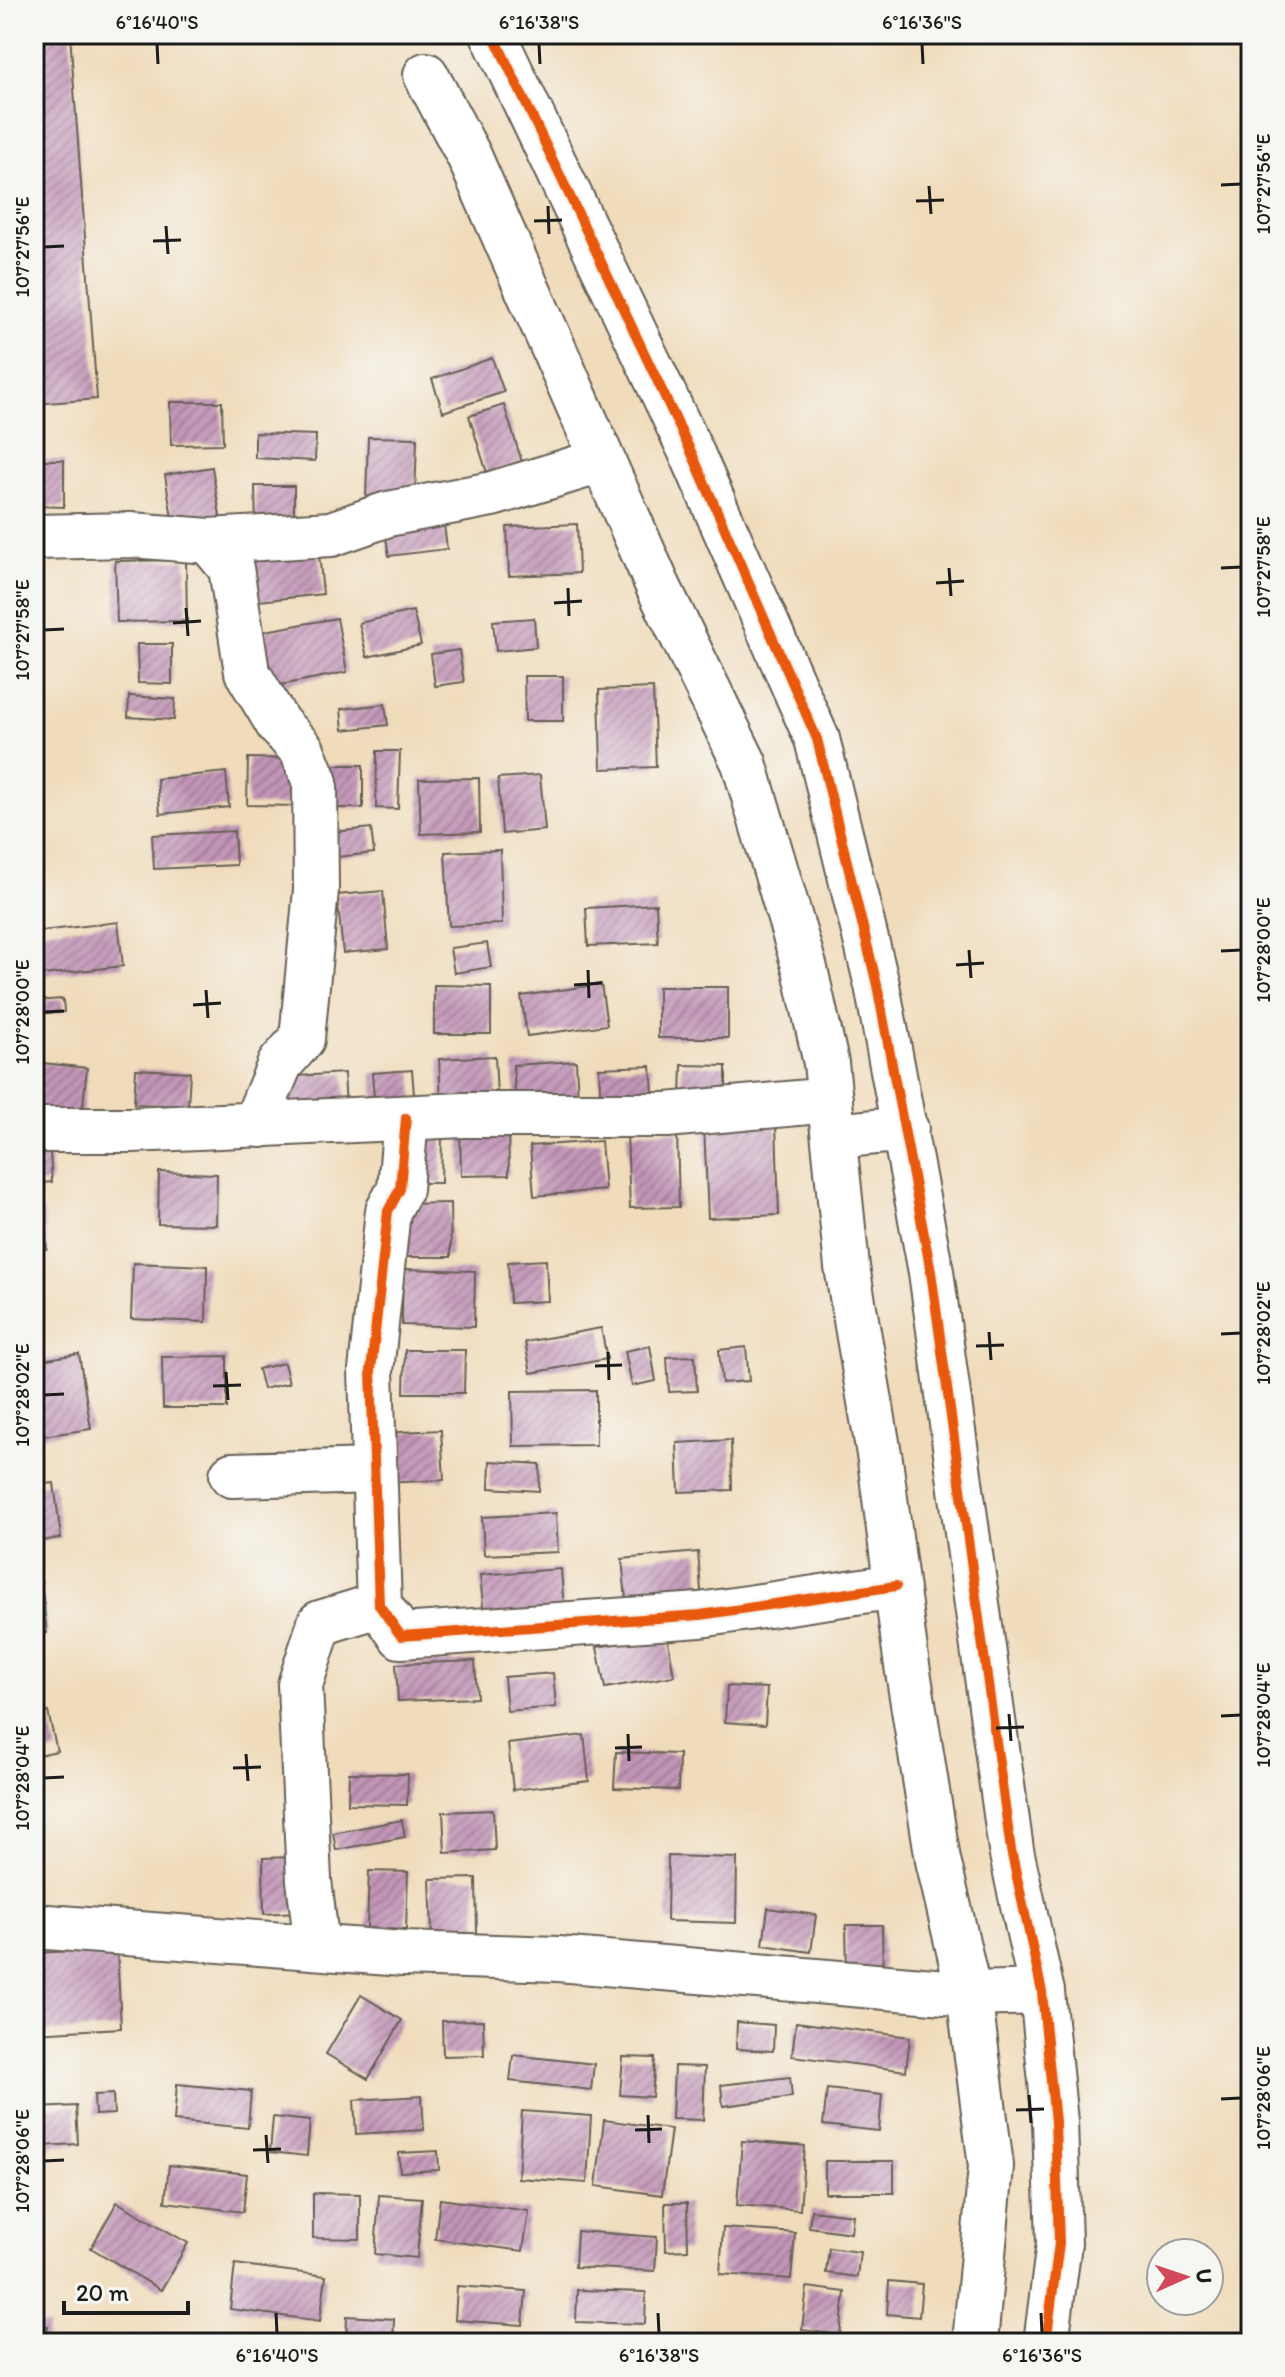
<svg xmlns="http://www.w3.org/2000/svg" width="1285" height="2377" viewBox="0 0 1285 2377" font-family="Itim,sans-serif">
	<defs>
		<pattern id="building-hatch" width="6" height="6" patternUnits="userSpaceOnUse" patternTransform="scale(2)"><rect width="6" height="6" fill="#c295b7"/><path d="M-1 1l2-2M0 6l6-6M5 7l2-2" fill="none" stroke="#9d7994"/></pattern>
	</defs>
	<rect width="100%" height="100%" fill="#f6f6f2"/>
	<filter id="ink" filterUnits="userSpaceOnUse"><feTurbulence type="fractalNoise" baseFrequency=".0125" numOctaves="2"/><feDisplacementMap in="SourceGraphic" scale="16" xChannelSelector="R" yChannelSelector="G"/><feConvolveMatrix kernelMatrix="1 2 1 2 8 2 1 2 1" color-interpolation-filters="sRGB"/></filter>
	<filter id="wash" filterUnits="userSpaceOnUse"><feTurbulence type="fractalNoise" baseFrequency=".006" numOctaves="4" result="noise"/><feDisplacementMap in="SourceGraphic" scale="32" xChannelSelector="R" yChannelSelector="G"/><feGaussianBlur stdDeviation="1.8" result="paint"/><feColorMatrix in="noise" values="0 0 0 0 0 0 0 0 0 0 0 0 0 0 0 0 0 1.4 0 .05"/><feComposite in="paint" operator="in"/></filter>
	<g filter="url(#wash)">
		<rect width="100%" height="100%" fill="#f0dcbb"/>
		<g id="blocks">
			<g fill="url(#building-hatch)">
				<polygon points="34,34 70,34 97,399 34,404"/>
				<polygon points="492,358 504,392 443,412 432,379"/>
				<polygon points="170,402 222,402 223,444 171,445"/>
				<polygon points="504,405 522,462 487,473 469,416"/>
				<polygon points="255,433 316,435 315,461 255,458"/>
				<polygon points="368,437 417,438 415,500 366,498"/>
				<polygon points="34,460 64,460 64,507 34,506"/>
				<polygon points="212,467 221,522 174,530 165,475"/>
				<polygon points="255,486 294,486 294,532 256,532"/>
				<polygon points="443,516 447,549 389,556 384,524"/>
				<polygon points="577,524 579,573 509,576 507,527"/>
				<polygon points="318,543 323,594 250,602 245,550"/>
				<polygon points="186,560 187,621 117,622 115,561"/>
				<polygon points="413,611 421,645 367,657 359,623"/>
				<polygon points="337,618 347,672 265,688 254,633"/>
				<polygon points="534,618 536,647 496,651 493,621"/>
				<polygon points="137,644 172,644 172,684 138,683"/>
				<polygon points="459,650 464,682 435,686 431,654"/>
				<polygon points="524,676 563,676 563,721 525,721"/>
				<polygon points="653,688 656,767 601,769 599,690"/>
				<polygon points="129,696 175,699 174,720 128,717"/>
				<polygon points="385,704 388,725 343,730 341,709"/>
				<polygon points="377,751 400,751 398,809 376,808"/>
				<polygon points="248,758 299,759 298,806 247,805"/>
				<polygon points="325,765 363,765 363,808 326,808"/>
				<polygon points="226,772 229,807 160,814 157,779"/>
				<polygon points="540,775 545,830 502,834 498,778"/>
				<polygon points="479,778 480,832 421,834 419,779"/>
				<polygon points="371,828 374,853 337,857 334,832"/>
				<polygon points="234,831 236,865 154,869 152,835"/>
				<polygon points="500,850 502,924 449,926 445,852"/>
				<polygon points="383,891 388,949 343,953 337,895"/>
				<polygon points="656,904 658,943 588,946 586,908"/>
				<polygon points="118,922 123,966 34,976 34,932"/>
				<polygon points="487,943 491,967 454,973 450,948"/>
				<polygon points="601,984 607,1025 527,1036 521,996"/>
				<polygon points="434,985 491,986 491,1034 434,1034"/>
				<rect x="658" y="987" width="70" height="51"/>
				<polygon points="63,999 64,1012 34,1014 34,1001"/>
				<polygon points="495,1056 497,1097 441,1100 439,1059"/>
				<polygon points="576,1061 578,1100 516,1104 513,1065"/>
				<polygon points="34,1062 87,1068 81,1124 34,1119"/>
				<polygon points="682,1065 726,1066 726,1100 681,1099"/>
				<polygon points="651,1066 654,1107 601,1110 599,1068"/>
				<polygon points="136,1069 190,1072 188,1106 134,1104"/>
				<polygon points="412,1070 415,1107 375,1110 372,1073"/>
				<polygon points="344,1073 346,1108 285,1111 283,1077"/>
				<polygon points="508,1123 509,1175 461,1176 460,1124"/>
				<polygon points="776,1123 779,1215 708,1218 704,1125"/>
				<polygon points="677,1131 679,1207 630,1208 627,1133"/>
				<polygon points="408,1136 442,1137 441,1183 407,1183"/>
				<polygon points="49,1139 52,1182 34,1184 34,1140"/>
				<polygon points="601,1141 605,1190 534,1196 530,1146"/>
				<polygon points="159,1172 217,1174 216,1225 158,1224"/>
				<polygon points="450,1203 451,1257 402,1257 400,1204"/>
				<polygon points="43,1210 47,1249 34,1250 34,1211"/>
				<polygon points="546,1260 548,1301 510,1303 508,1262"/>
				<polygon points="133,1263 207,1266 206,1322 131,1319"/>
				<polygon points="403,1269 475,1271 474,1327 402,1325"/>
				<polygon points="601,1328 607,1359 531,1373 525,1342"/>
				<polygon points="650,1346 656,1381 632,1386 625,1351"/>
				<polygon points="746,1347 749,1381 722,1383 719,1350"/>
				<polygon points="405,1350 465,1350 464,1393 404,1393"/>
				<polygon points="79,1354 91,1429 36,1437 34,1361"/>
				<polygon points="227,1356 227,1408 163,1408 162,1357"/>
				<polygon points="695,1356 697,1391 669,1392 667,1357"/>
				<polygon points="284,1363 289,1383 263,1389 258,1369"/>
				<polygon points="596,1390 596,1445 513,1446 512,1391"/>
				<polygon points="441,1430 444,1480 384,1483 381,1433"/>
				<polygon points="731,1440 732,1490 679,1492 677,1443"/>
				<polygon points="490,1461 540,1464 539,1491 489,1488"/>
				<polygon points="54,1483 61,1538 34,1542 34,1485"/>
				<polygon points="556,1513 558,1552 484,1555 482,1517"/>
				<polygon points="698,1552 702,1603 627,1609 622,1559"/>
				<polygon points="561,1569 564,1610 484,1617 480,1575"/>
				<polygon points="41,1581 47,1633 34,1634 34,1582"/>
				<polygon points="667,1635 674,1676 605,1688 597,1647"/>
				<polygon points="475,1661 477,1698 398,1701 396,1664"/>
				<polygon points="553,1673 556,1707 507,1711 504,1677"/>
				<polygon points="727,1686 767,1688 765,1725 725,1722"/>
				<polygon points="48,1712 57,1751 34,1756 34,1715"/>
				<polygon points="584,1735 589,1781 513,1790 508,1744"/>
				<polygon points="616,1752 679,1754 678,1790 614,1788"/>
				<polygon points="349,1773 408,1774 407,1805 348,1804"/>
				<polygon points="493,1810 495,1850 445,1853 443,1812"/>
				<polygon points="402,1820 405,1837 336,1850 333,1833"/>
				<polygon points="668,1856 737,1858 736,1923 667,1921"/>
				<polygon points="296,1857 297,1912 264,1914 263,1858"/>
				<polygon points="369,1871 408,1872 406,1930 367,1928"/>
				<polygon points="476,1878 477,1933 432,1935 430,1879"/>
				<polygon points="768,1908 816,1915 811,1952 763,1945"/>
				<polygon points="846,1925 882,1925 883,1974 847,1975"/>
				<polygon points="117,1949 121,2028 34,2033 34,1953"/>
				<polygon points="361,1995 402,2020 368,2079 326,2054"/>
				<polygon points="483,2020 484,2055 443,2056 442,2021"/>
				<polygon points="737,2022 774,2025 773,2051 736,2049"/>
				<polygon points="796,2022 910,2037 906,2071 792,2056"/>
				<polygon points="513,2055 594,2064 591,2090 510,2081"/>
				<polygon points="623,2057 655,2058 652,2097 620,2095"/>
				<polygon points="674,2066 705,2067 703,2120 672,2119"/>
				<polygon points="790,2077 792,2097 723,2106 721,2085"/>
				<polygon points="177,2084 251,2091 248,2128 174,2121"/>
				<polygon points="827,2089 882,2095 879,2131 823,2125"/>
				<polygon points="113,2094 114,2114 95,2115 94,2095"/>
				<polygon points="422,2096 424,2130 356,2134 354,2100"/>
				<polygon points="76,2106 78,2144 40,2146 38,2108"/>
				<polygon points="522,2111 591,2116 587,2183 518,2178"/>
				<polygon points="273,2117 310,2121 307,2156 270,2152"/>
				<polygon points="604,2120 671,2129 662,2195 596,2186"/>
				<polygon points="742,2141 805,2146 800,2210 737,2205"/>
				<polygon points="438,2151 439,2170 400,2172 399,2153"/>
				<rect x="825" y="2161" width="69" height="32"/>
				<polygon points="169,2165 247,2174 243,2212 165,2202"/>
				<polygon points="313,2193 360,2194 360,2239 313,2238"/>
				<polygon points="379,2195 422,2198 417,2258 375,2254"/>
				<polygon points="440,2199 529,2211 523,2251 435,2239"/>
				<polygon points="117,2202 188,2243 161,2290 91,2248"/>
				<polygon points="665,2203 687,2203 688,2250 666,2251"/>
				<polygon points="811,2210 853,2215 851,2233 809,2227"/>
				<polygon points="723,2228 795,2233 791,2279 720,2274"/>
				<polygon points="577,2231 657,2237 655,2271 575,2267"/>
				<polygon points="829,2248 860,2252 857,2277 826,2273"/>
				<polygon points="235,2264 326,2276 320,2321 230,2309"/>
				<polygon points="889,2281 922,2284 919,2317 887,2314"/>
				<polygon points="457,2286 526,2291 523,2325 455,2320"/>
				<polygon points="807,2287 845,2292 840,2335 802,2330"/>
				<polygon points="577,2290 646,2292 645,2324 576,2322"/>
				<polygon points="347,2316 394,2319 393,2343 346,2343"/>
				<polygon points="34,2324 48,2326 46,2343 34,2343"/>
			</g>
		</g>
	</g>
	<g filter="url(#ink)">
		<use href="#blocks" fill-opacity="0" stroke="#665f54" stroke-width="2"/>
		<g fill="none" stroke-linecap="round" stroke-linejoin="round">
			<g stroke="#665f54" stroke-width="48">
				<g id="minor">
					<polyline points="493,34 693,456 817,739 877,985 931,1272 1011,1850 1042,1992 1055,2122 1059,2243 1046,2343"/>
					<polyline points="426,75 469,156 657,584 744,763 805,969 826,1063 847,1267 880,1460 906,1659 938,1860 969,1994 991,2166 975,2343"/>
					<polyline points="34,537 131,535 209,541 231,568 247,672 278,724 302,750 315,782 316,890 302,1039 280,1064 262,1107 261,1125"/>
					<polyline points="209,541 331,534 388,514 492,494 601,461"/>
					<polyline points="406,1118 400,1189 388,1211 371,1371 379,1605 401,1636 700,1615 896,1586"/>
					<polyline points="34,1130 132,1130 464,1115 667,1115 830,1100"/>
					<polyline points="835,1136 906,1129"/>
					<polyline points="232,1475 374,1471"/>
					<polyline points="34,1926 403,1954 558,1959 969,1994 1042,1992"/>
					<polyline points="317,1947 309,1880 300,1685 320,1623 379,1605"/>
				</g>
			</g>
			<use href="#minor" stroke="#fff" stroke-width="44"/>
			<g stroke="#f6f6f2" stroke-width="15">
				<g id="cycleway">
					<polyline points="493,34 693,456 817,739 877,985 931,1272 1011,1850 1042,1992 1055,2122 1059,2243 1046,2343"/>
					<polyline points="406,1118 400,1189 388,1211 371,1371 379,1605 401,1636 700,1615 896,1586"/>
				</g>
			</g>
			<use href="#cycleway" stroke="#e8590c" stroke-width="10"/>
		</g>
	</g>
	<path fill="none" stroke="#1c1c1c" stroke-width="3" d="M157,44L158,64M539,44L540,64M922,44L923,64M1221,185L1241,184M929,186L931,214M916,201L944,200M548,206L549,234M534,221L562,220M166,226L168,254M153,241L181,240M44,247L64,246M949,568L951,596M1221,568L1241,567M936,583L964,581M568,588L569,616M554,603L582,601M186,608L188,636M173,623L201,621M44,630L64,629M969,950L971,978M1221,951L1241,950M956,965L984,963M588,970L589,998M574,985L602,983M206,990L208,1018M193,1005L221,1003M44,1012L64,1011M989,1332L991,1360M1221,1334L1241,1333M976,1346L1004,1345M608,1352L609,1380M595,1366L622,1365M226,1372L228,1400M213,1386L241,1385M44,1395L64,1394M1009,1714L1011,1741M1221,1716L1241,1715M996,1728L1024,1727M628,1734L629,1761M615,1748L642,1747M246,1754L248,1781M233,1768L261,1767M44,1778L64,1777M1029,2095L1031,2123M1221,2099L1241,2098M1016,2110L1044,2109M648,2115L649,2143M635,2130L662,2129M266,2135L268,2163M253,2150L281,2149M44,2161L64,2160M276,2313L277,2333M658,2313L659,2333M1041,2313L1042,2333"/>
	<rect width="1285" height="2377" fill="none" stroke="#f6f6f2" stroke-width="88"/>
	<g transform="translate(1185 2277) rotate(87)"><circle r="38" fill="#f6f6f2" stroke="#9f9f9c" stroke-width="2"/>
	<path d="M0-6L14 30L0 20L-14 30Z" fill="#d1495b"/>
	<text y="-12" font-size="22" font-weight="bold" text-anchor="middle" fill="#1c1c1c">U</text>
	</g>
	<path d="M64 2301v12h124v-12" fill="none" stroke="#1c1c1c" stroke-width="4"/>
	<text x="76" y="2301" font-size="24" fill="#1c1c1c" stroke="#f6f6f2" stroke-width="6" paint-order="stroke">20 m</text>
	<rect x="44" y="44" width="1197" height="2289" fill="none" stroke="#1c1c1c" stroke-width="3"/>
	<g font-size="20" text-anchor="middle" fill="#1c1c1c">
		<text x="157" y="29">6°16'40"S</text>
		<text x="539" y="29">6°16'38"S</text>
		<text x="922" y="29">6°16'36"S</text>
		<text transform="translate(1263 184) rotate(-90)" y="7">107°27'56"E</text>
		<text transform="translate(22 247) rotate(-90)" y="7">107°27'56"E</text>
		<text transform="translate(1263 567) rotate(-90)" y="7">107°27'58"E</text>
		<text transform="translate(22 630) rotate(-90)" y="7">107°27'58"E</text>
		<text transform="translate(1263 950) rotate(-90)" y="7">107°28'00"E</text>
		<text transform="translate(22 1012) rotate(-90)" y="7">107°28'00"E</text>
		<text transform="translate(1263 1333) rotate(-90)" y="7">107°28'02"E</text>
		<text transform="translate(22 1395) rotate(-90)" y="7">107°28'02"E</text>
		<text transform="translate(1263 1715) rotate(-90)" y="7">107°28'04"E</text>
		<text transform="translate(22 1778) rotate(-90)" y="7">107°28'04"E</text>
		<text transform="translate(1263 2098) rotate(-90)" y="7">107°28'06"E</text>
		<text transform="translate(22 2161) rotate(-90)" y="7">107°28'06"E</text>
		<text x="277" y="2362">6°16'40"S</text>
		<text x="659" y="2362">6°16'38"S</text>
		<text x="1042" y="2362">6°16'36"S</text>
	</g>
</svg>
